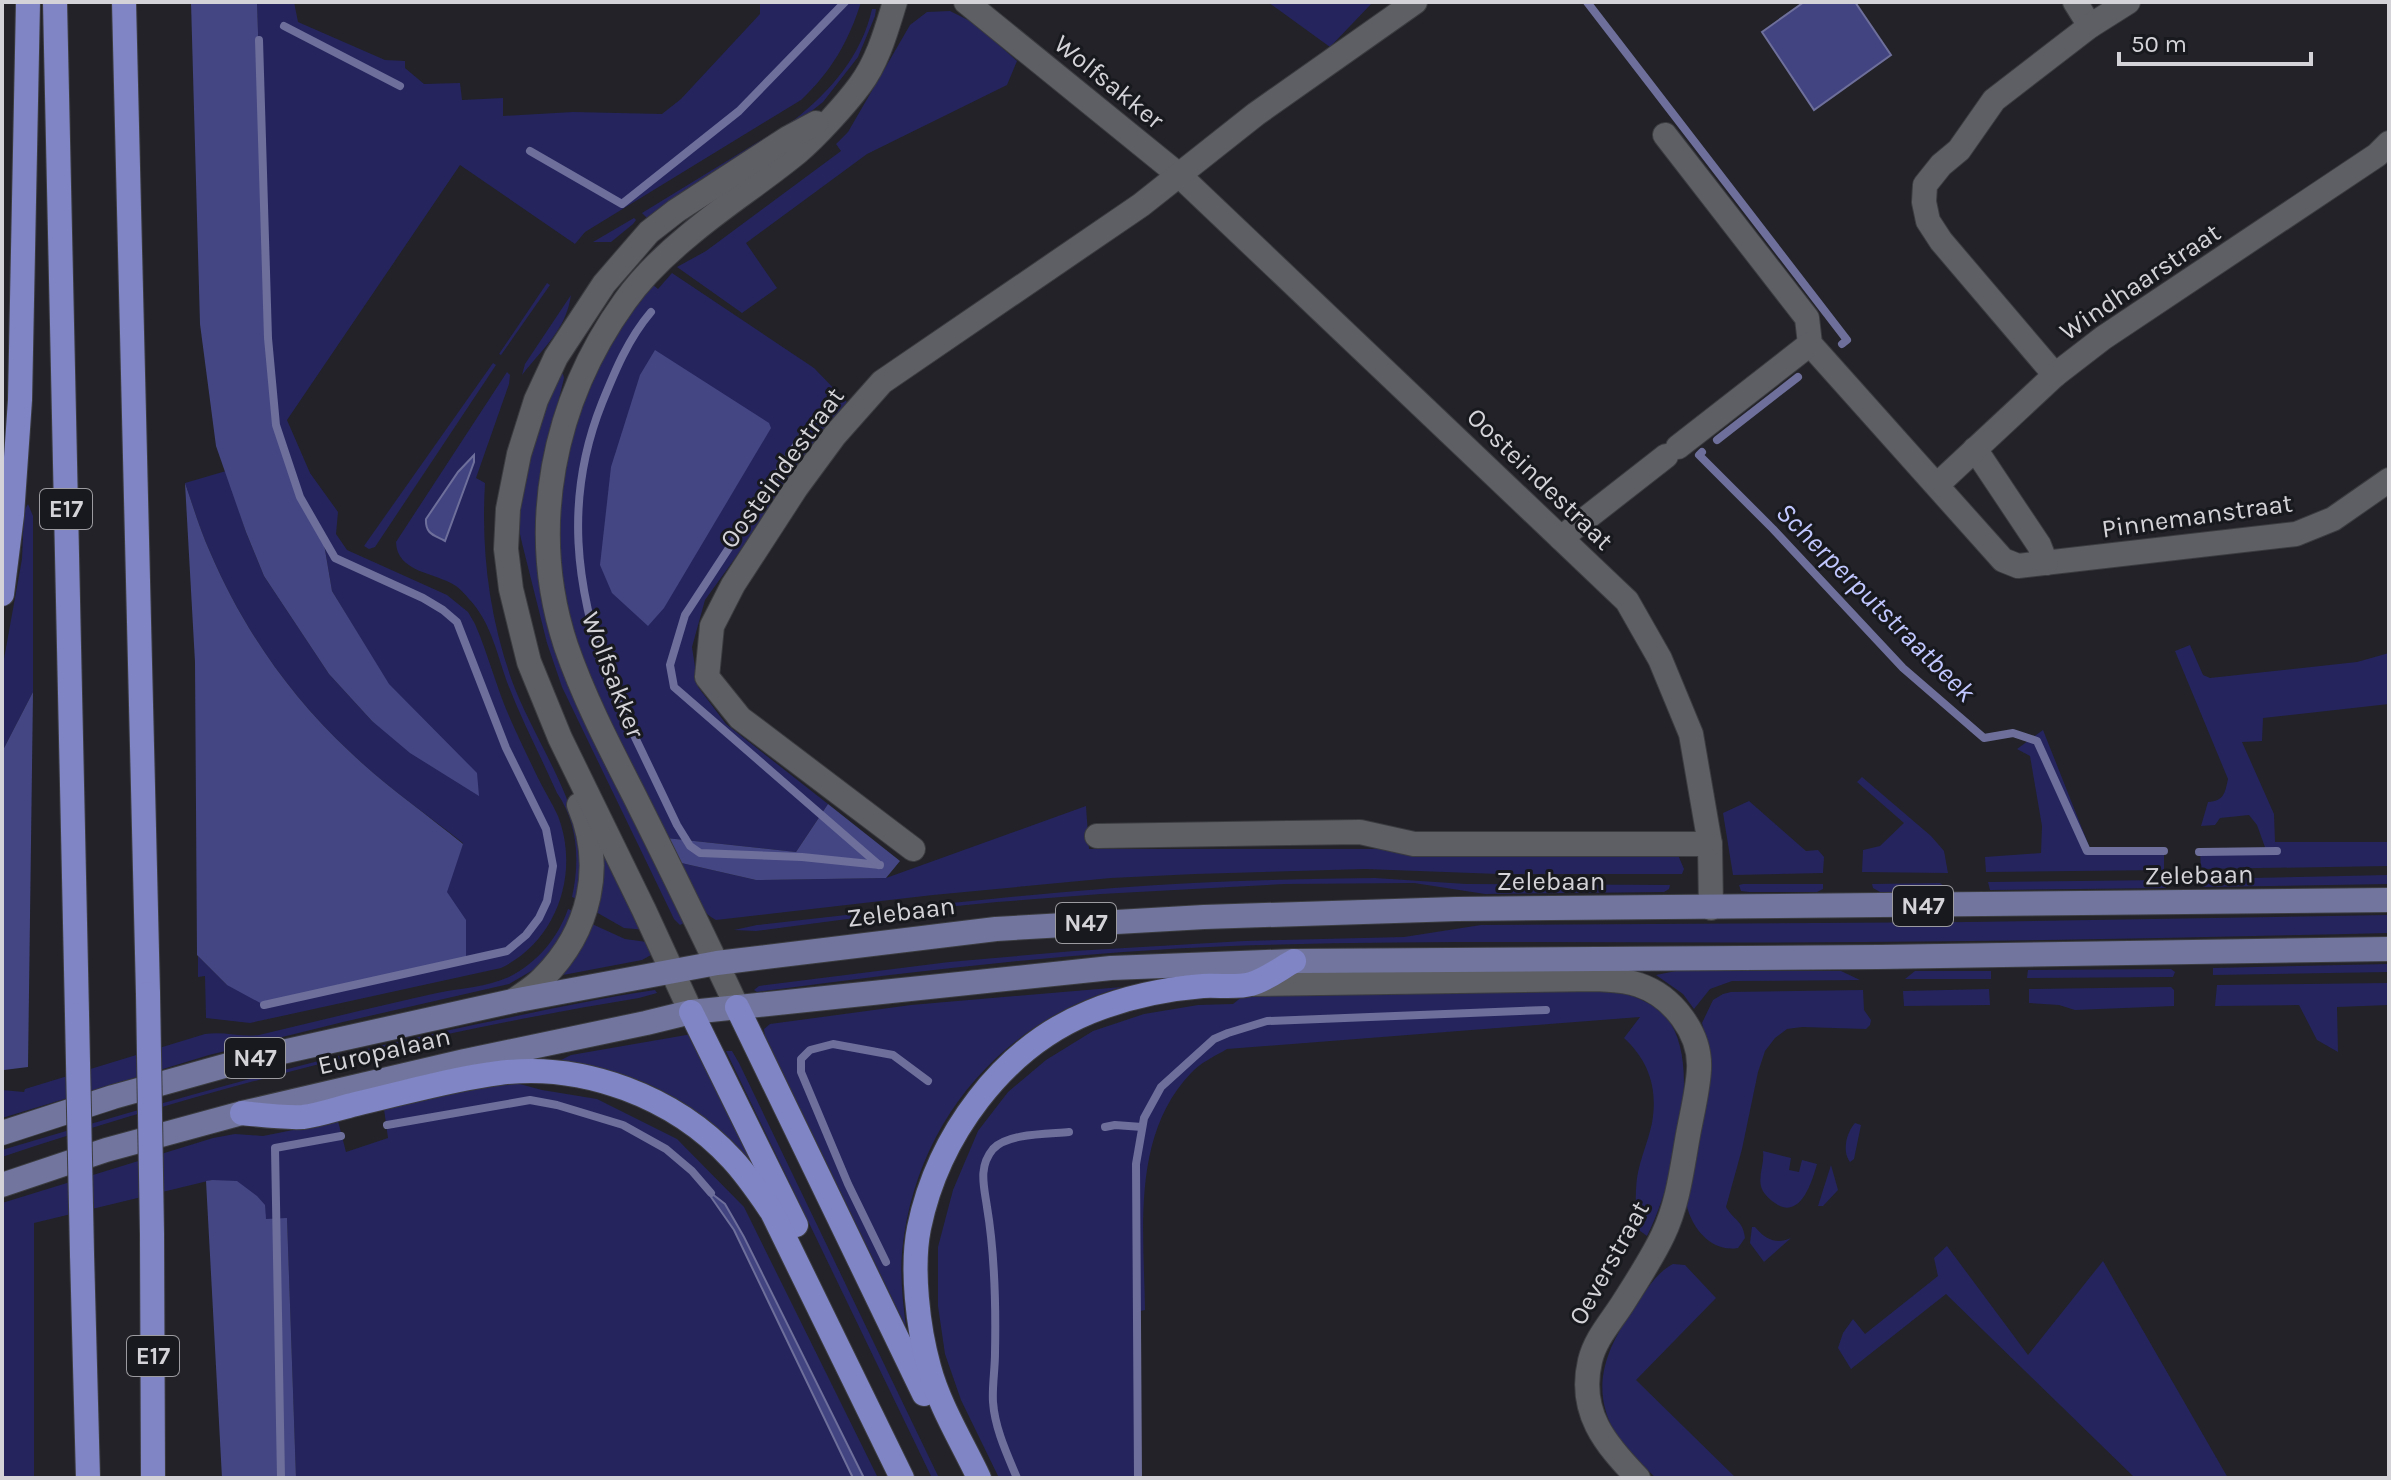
<svg xmlns="http://www.w3.org/2000/svg" width="2391" height="1480" viewBox="0 0 2391 1480" font-family="Karla,sans-serif">
	<rect width="100%" height="100%" fill="#222228"/>
	<g fill="#25245d">
		<path d="M257,2H294L298,22L385,60L405,61V68L424,84L460,83L462,100L503,98V116L573,112L662,114L681,99L760,14V2H861C849,41 831,72 801,100L585,232L575,244L460,165L287,420L310,473L338,512L336,534L347,550L447,595L468,612L475,624C488,654 496,686 509,716C518,737 528,757 538,778C544,790 552,803 558,816C580,873 557,941 501,968L250,1023L206,1018L205,976L198,977V956L227,985L446,892L463,843C425,813 384,785 349,751C289,695 242,627 210,552C200,530 193,506 185,483L226,471L246,532L264,576L329,674L372,721L476,773L388,684L332,591L323,538L300,497L276,425L268,338Z"/>
		<polygon points="1268,2 1373,2 1330,47"/>
		<path d="M872,9H876L875,16L858,57L823,102L795,124L649,220L642,213L794,120C830,92 862,55 872,9Z"/>
		<polygon points="950,11 974,23 1017,61 1007,85 867,154 746,243 777,288 742,313 677,267 706,251 841,151 836,144 848,132 910,25 927,12"/>
		<polygon points="634,218 636,220 633,224 611,242 593,242"/>
		<polygon points="672,273 814,368 847,402 705,600 692,647 698,687 726,724 828,804 796,852 666,838 622,748 570,633 561,584 559,540 563,468 586,391 623,322 652,284 658,289"/>
		<polygon points="547,283 550,285 501,355 499,354"/>
		<path d="M571,295C566,330 543,348 522,375L525,364Z"/>
		<polygon points="493,363 496,365 375,547 369,549 364,546"/>
		<path d="M507,372L510,375L509,384L476,478L485,483C481,551 489,616 512,681C533,738 580,801 582,863C583,874 579,888 577,899L572,897C580,862 578,823 557,793C541,757 523,723 509,687C497,656 492,623 469,599C465,594 460,589 456,586C435,572 397,573 396,542Z"/>
		<polygon points="558,374 563,374 564,378 543,465 538,553 684,923 680,925 674,919 562,687 547,643 522,543 517,521 531,442"/>
		<polygon points="28,504 33,516 33,692 2,752 2,670 22,559 24,511"/>
		<path d="M2190,645L2203,675L2210,678L2357,662L2389,653V704L2263,718L2262,741L2242,742L2274,814L2275,842H2389V866L2201,869L2200,851L2266,850L2257,825L2249,815L2220,818L2215,825L2201,826L2208,802C2224,801 2225,793 2228,779L2175,651Z"/>
		<polygon points="2043,730 2091,851 2164,851 2164,870 1986,872 1985,857 2041,853 2042,826 2030,756 2017,749"/>
		<polygon points="1862,777 1931,836 1944,851 1948,873 1862,872 1863,850 1880,846 1904,823 1857,782"/>
		<polygon points="1749,801 1806,851 1818,850 1824,857 1823,873 1733,875 1723,813"/>
		<path d="M1086,806L1089,849H1392L1678,855L1684,869L1682,874H1499L1365,869L1195,874L1111,878L933,895L716,920C695,909 687,882 677,862L756,880L886,878Z"/>
		<polygon points="603,852 646,930 624,928 596,912 601,895"/>
		<polygon points="2389,875 2389,884 2203,887 2200,882 2202,879"/>
		<path d="M1375,878L1466,884L1670,885L1669,889L1664,892L1485,894L1414,883L1284,884L1101,894L997,902L916,910L756,931L734,930L757,925C876,912 994,897 1114,888C1201,881 1288,879 1375,878Z"/>
		<polygon points="2165,880 2167,882 2166,888 1990,890 1988,882"/>
		<polygon points="1940,883 1944,886 1945,889 1938,892 1880,892 1873,888 1872,884"/>
		<polygon points="1743,884 1823,884 1823,889 1817,892 1749,892 1741,891 1739,885"/>
		<path d="M568,909L573,911L565,930L548,955L533,970L509,984L343,1022L209,1055L2,1118V1090L24,1092L25,1089L205,1034C223,1031 240,1037 259,1035C318,1021 378,1006 437,993C461,988 487,987 509,977C537,963 558,938 568,909Z"/>
		<path d="M2389,915V933C2214,937 2039,941 1863,942C1653,944 1442,939 1231,946C1073,952 914,971 757,992L754,990L759,986L949,962L1074,951L1244,941L1404,937L1481,925L1971,922Z"/>
		<polygon points="592,924 625,939 647,942 653,947 651,955 642,960 563,975 561,973"/>
		<polygon points="2389,964 2389,972 2213,975 2213,968"/>
		<polygon points="2171,969 2175,972 2173,977 2027,978 2028,970"/>
		<polygon points="1676,971 1841,971 1860,980 1732,981 1710,989 1694,1009 1683,994 1656,975"/>
		<polygon points="1915,971 1991,971 1991,979 1905,979"/>
		<polygon points="2389,983 2389,1005 2337,1007 2338,1052 2317,1040 2299,1005 2215,1006 2217,985"/>
		<path d="M1122,987C1005,1021 922,1115 904,1236C899,1266 902,1297 906,1327L765,1036L764,1029L770,1024L911,1005Z"/>
		<polygon points="2171,987 2174,990 2174,1006 2075,1010 2059,1005 2029,1003 2029,989"/>
		<polygon points="1989,989 1990,1005 1904,1006 1903,991"/>
		<path d="M655,990L657,993L639,998C423,1033 209,1088 2,1157V1150C171,1100 339,1051 512,1017C559,1007 607,997 655,990Z"/>
		<path d="M1863,990L1864,1010L1871,1020L1870,1025L1866,1029L1802,1027L1787,1029L1775,1038L1765,1051L1758,1072L1742,1149L1726,1207C1734,1221 1743,1220 1745,1238L1738,1248C1708,1253 1687,1222 1685,1195L1710,1052L1702,1023L1713,1000L1723,994L1731,992Z"/>
		<path d="M1611,991C1631,994 1652,1002 1666,1017C1705,1063 1672,1187 1647,1236L1636,1228C1636,1212 1635,1194 1637,1178C1640,1159 1648,1142 1652,1123C1658,1089 1649,1061 1624,1038L1640,1017L1227,1049C1215,1056 1200,1063 1191,1073C1131,1136 1144,1231 1145,1310L1136,1312L1138,1478H999L961,1400L945,1354L938,1306V1247L953,1190L978,1131L1008,1092L1046,1060L1093,1031L1144,1014L1198,1005L1233,1004L1243,996L1369,992Z"/>
		<path d="M692,1034L730,1113L750,1160C720,1131 689,1102 650,1085C622,1072 589,1067 559,1061L571,1055Z"/>
		<polygon points="726,1051 732,1051 739,1063 939,1478 932,1478"/>
		<polygon points="516,1083 542,1090 597,1099 677,1139 744,1207 878,1478 296,1478 287,1219 266,1219 212,1180 34,1223 34,1478 2,1478 2,1203 213,1138 235,1134 263,1136 338,1121 346,1152 388,1138 384,1109 493,1084"/>
		<path d="M1855,1123L1861,1125L1854,1159L1850,1162C1842,1152 1846,1133 1855,1123Z"/>
		<path d="M1763,1151L1791,1158L1789,1170L1799,1172L1802,1160L1817,1164C1812,1182 1800,1221 1775,1203C1770,1200 1764,1194 1762,1189C1757,1178 1765,1163 1763,1151Z"/>
		<polygon points="1831,1165 1838,1190 1823,1206 1818,1206"/>
		<path d="M1752,1227H1755C1765,1239 1776,1245 1791,1238L1764,1262L1750,1243Z"/>
		<polygon points="1947,1246 2028,1355 2103,1261 2228,1478 2135,1478 1946,1294 1851,1369 1838,1348 1843,1333 1853,1319 1865,1334 1938,1276 1934,1258"/>
		<path d="M1673,1264L1685,1265L1716,1298L1636,1380L1736,1478H1656C1643,1465 1627,1453 1618,1437C1589,1392 1604,1351 1633,1310C1646,1292 1653,1275 1673,1264Z"/>
	</g>
	<g fill="#444683">
		<polygon points="2,2 4,2 2,218"/>
		<polygon points="191,2 257,2 268,338 276,425 300,497 323,538 332,591 389,684 477,773 479,796 410,753 372,721 329,674 264,576 246,532 216,446 200,324"/>
		<polygon points="655,350 769,423 771,428 664,608 648,626 612,593 600,565 611,467 640,375"/>
		<path d="M185,483C193,506 200,530 210,552C242,627 289,695 349,751C384,785 425,813 463,844L447,892L466,920V961L264,1005L227,985L197,955L195,662Z"/>
		<polygon points="33,692 28,1067 4,1070 2,1067 2,752"/>
		<polygon points="828,804 900,861 886,878 756,880 677,862 666,838 796,852"/>
		<polygon points="212,1180 237,1181 257,1196 265,1205 266,1219 287,1218 296,1478 222,1478 206,1181"/>
	</g>
	<g fill="#424481" stroke="#6e6f9b" stroke-width="2">
		<polygon points="1804,2 1855,2 1891,55 1814,110 1762,32"/>
		<path d="M474,455V462L445,541C434,535 425,534 426,519L458,472Z"/>
		<polygon points="711,1193 725,1204 744,1237 864,1478 853,1478 734,1230 711,1197"/>
	</g>
	<g fill="none" stroke-linecap="round" stroke-linejoin="round">
		<g stroke="#6e6f9b" stroke-width="8">
			<polyline points="1587,2 1847,340 1842,344"/>
			<polyline points="284,26 400,86"/>
			<polyline points="259,40 268,338 276,425 300,497 335,558 423,598 443,610 457,622 506,748 546,829 553,866 547,901 539,918 526,935 507,951 264,1005"/>
			<polyline points="530,151 622,204 739,111 845,2"/>
			<path d="M651,312C628,339 615,371 602,403C564,498 575,587 609,682C615,699 625,715 632,731C647,763 662,794 677,825L690,846L700,853L802,857L880,865"/>
			<polyline points="801,438 685,615 670,665 674,687 879,865"/>
			<polyline points="1717,440 1798,377"/>
			<polyline points="1702,452 1699,455 1773,529 1903,668 1984,738 2013,733 2037,741 2087,851 2164,851"/>
			<polyline points="2199,852 2277,851"/>
			<polyline points="387,1125 530,1100 557,1105 623,1125 666,1149 692,1171 711,1193"/>
			<polyline points="1105,1127 1115,1125 1142,1127"/>
			<polyline points="886,1262 848,1184 801,1072 801,1059 810,1050 833,1044 893,1055 928,1081"/>
			<polyline points="281,1478 275,1148 341,1136"/>
			<path d="M1017,1478C1007,1454 995,1429 993,1402C992,1386 995,1370 995,1353C996,1305 995,1255 987,1207C984,1186 978,1167 993,1149C1007,1133 1049,1134 1069,1132"/>
			<polyline points="1138,1478 1136,1164 1144,1118 1161,1087 1214,1039 1228,1033 1267,1021 1546,1010"/>
		</g>
		<g stroke="#3b3c40" stroke-width="26">
			<g id="minor">
				<polyline points="966,2 1179,175 1627,601 1660,659 1691,734 1710,844 1711,908"/>
				<polyline points="2075,2 2090,26"/>
				<polyline points="1665,135 1807,318 1810,344 2003,560 2018,566 2296,534 2333,519 2389,480"/>
				<polyline points="2055,375 1941,241 1928,221 1924,202 1925,185 1941,165 1959,150 1994,100 2090,26 2128,2"/>
				<polyline points="1678,447 1810,344"/>
				<polyline points="1975,449 2039,545 2046,563"/>
				<polyline points="1937,485 2055,375 2103,338 2377,155 2389,143"/>
				<polyline points="1561,538 1666,456"/>
				<polyline points="1097,836 1360,832 1414,844 1710,844"/>
				<polyline points="913,849 740,718 707,677 712,626 733,585 796,488 835,435 882,382 1141,205 1256,114 1415,2"/>
				<path d="M1251,984L1597,979C1611,980 1626,980 1639,985C1672,996 1701,1033 1699,1069C1698,1090 1692,1113 1688,1135C1682,1168 1678,1204 1663,1235C1652,1258 1637,1281 1623,1303C1611,1322 1595,1339 1590,1361C1578,1412 1605,1444 1638,1478"/>
				<path d="M513,1001C523,994 535,987 543,978C590,931 605,866 579,805"/>
				<path d="M737,1007C704,936 669,865 634,795C609,746 584,698 566,646C527,528 553,401 625,301C642,277 665,255 688,236C723,206 763,181 798,152C816,137 846,104 860,85C878,61 886,31 895,2"/>
				<polyline points="691,1012 644,910 560,738 529,662 511,589 506,549 508,509 519,454 536,400 556,357 604,284 649,232 676,211 788,138 816,123"/>
			</g>
		</g>
		<g stroke="#3b3c40" stroke-width="26">
			<g id="major">
				<polyline points="2,1133 113,1097 246,1060 513,1001 717,963 996,929 1204,917 1457,909 2389,900"/>
				<polyline points="2,1185 106,1150 242,1113 465,1061 646,1023 691,1012 1111,968 1294,961 1879,957 2389,949"/>
			</g>
		</g>
		<g stroke="#3b3c40" stroke-width="26">
			<g id="highway">
				<polyline points="55,2 77,1015"/>
				<polyline points="124,2 148,994"/>
				<polyline points="2,594 12,515 20,400 28,2"/>
				<polyline points="737,1007 924,1394"/>
				<polyline points="691,1012 796,1225"/>
				<path d="M242,1113C261,1115 283,1118 303,1117C320,1115 339,1108 356,1104C404,1093 451,1079 499,1073C583,1062 675,1097 732,1159C747,1175 759,1193 772,1212L902,1478"/>
				<polyline points="152,1234 153,1478"/>
				<polyline points="82,1254 88,1478"/>
				<path d="M979,1478C962,1442 939,1405 929,1367C918,1328 911,1268 919,1228C938,1136 1002,1048 1090,1012C1124,998 1166,989 1203,986C1218,985 1237,988 1251,984C1266,980 1281,968 1294,961"/>
			</g>
		</g>
		<use href="#minor" stroke="#5e5f65" stroke-width="24"/>
		<use href="#major" stroke="#72769f" stroke-width="24"/>
		<use href="#highway" stroke="#8085c5" stroke-width="24"/>
		<g stroke="#3b3c40" stroke-width="26" stroke-linecap="butt">
			<g id="highway-bridge">
				<polyline points="148,994 152,1234"/>
				<polyline points="77,1015 82,1254"/>
			</g>
		</g>
		<use href="#highway-bridge" stroke="#8085c5" stroke-width="24"/>
	</g>
	<g text-anchor="middle" dominant-baseline="central" stroke-width="6" stroke-linejoin="round" paint-order="stroke">
		<g fill="#18191e" stroke="#9c9ca0" stroke-width="2">
			<rect x="40" y="489" width="52" height="40" rx="6"/>
			<rect x="1893" y="886" width="60" height="40" rx="6"/>
			<rect x="1056" y="903" width="60" height="40" rx="6"/>
			<rect x="225" y="1038" width="60" height="40" rx="6"/>
			<rect x="127" y="1336" width="52" height="40" rx="6"/>
		</g>
		<g font-size="24" font-weight="bold" fill="#d4d4d8">
			<text x="66" y="509">E17</text>
			<text x="1923" y="906">N47</text>
			<text x="1086" y="923">N47</text>
			<text x="255" y="1058">N47</text>
			<text x="153" y="1356">E17</text>
		</g>
		<g font-size="26" fill="#d4d4d8" stroke="#18191e">
			<text transform="translate(1109 82) rotate(39)">Wolfsakker</text>
			<text transform="translate(2140 282) rotate(-34)">Windhaarstraat</text>
			<text transform="translate(782 468) rotate(-54)">Oosteindestraat</text>
			<text transform="translate(1540 479) rotate(44)">Oosteindestraat</text>
			<text transform="translate(2197 516) rotate(-8)">Pinnemanstraat</text>
			<text transform="translate(613 675) rotate(69)">Wolfsakker</text>
			<text transform="translate(2199 875) rotate(-1)">Zelebaan</text>
			<text x="1551" y="881">Zelebaan</text>
			<text transform="translate(901 912) rotate(-7)">Zelebaan</text>
			<text transform="translate(384 1051) rotate(-13)">Europalaan</text>
			<text transform="translate(1609 1263) rotate(-61)">Oeverstraat</text>
		</g>
		<g font-size="28" font-style="italic" fill="#c0c6fe" stroke="#18191e">
			<text transform="translate(1876 602) rotate(45)">Scherperputstraatbeek</text>
		</g>
	</g>
	<rect width="2391" height="1480" fill="none" stroke="#d4d4d8" stroke-width="8"/>
	<path d="M2119 52v12h192v-12" fill="none" stroke="#d4d4d8" stroke-width="4"/>
	<text x="2131" y="52" font-size="24" fill="#d4d4d8" stroke="#18191e" stroke-width="6" paint-order="stroke">50 m</text>
</svg>
